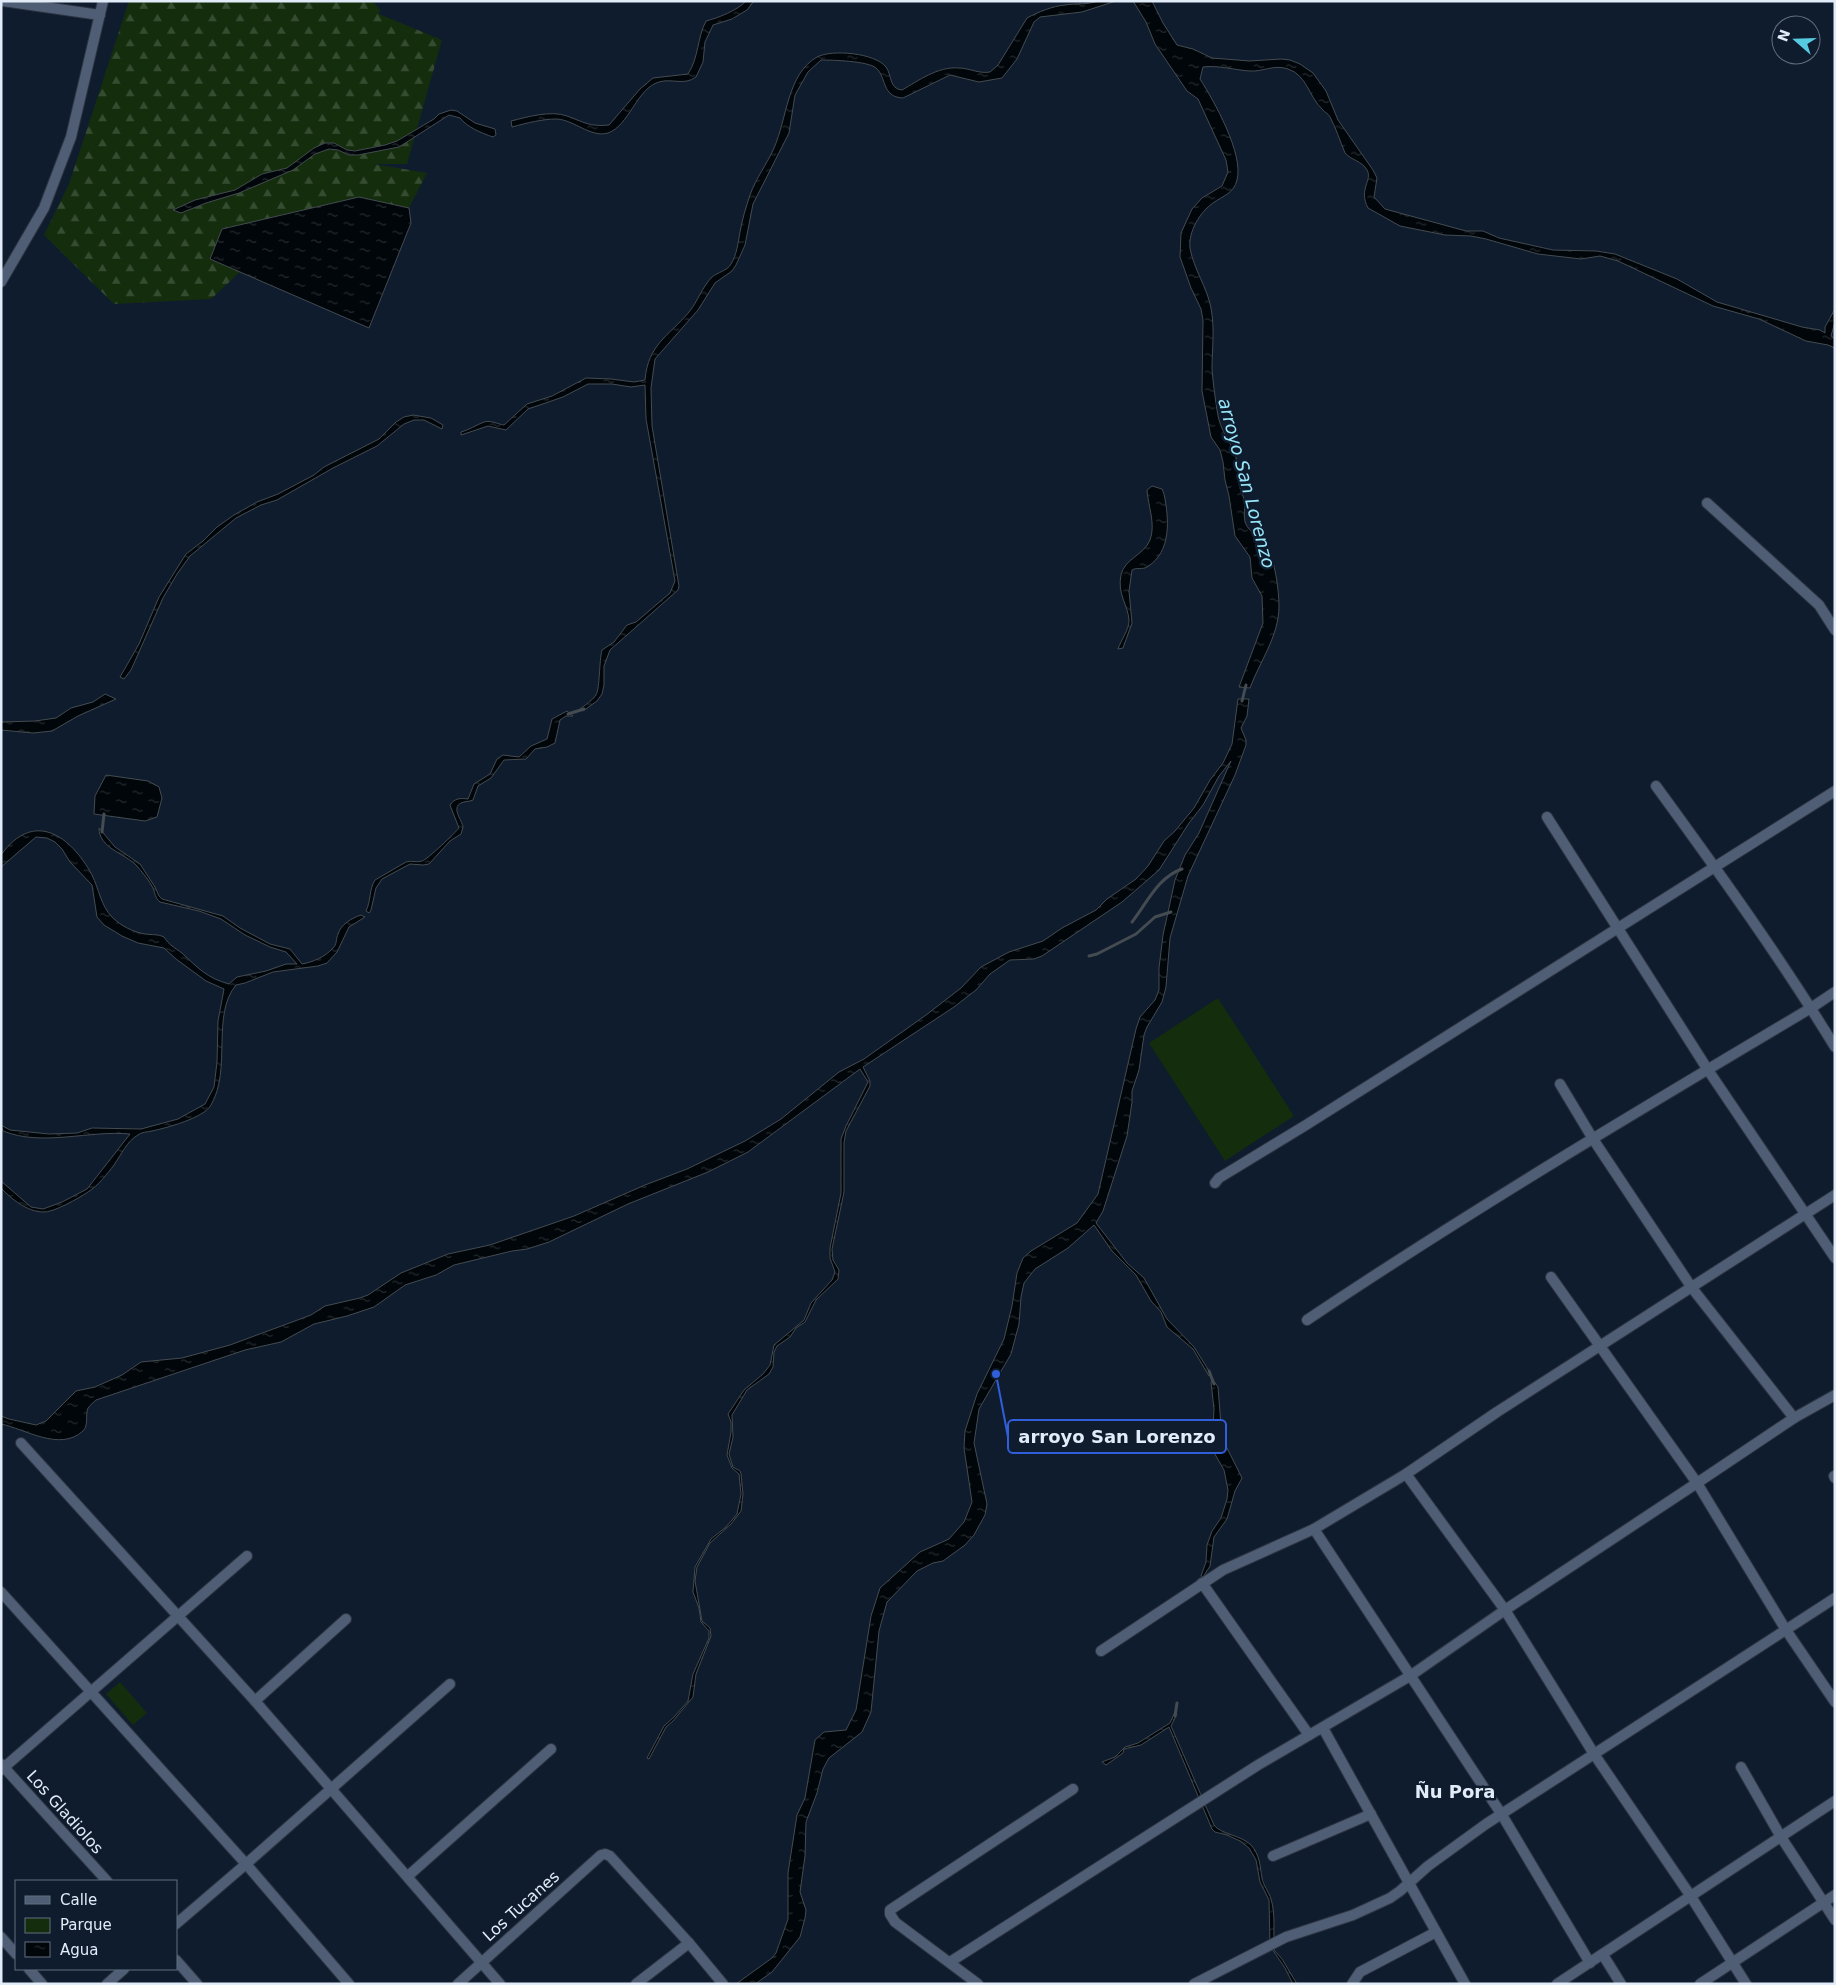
<svg xmlns="http://www.w3.org/2000/svg" width="1836" height="1985" viewBox="0 0 1836 1985" font-family="'DejaVu Sans',sans-serif">
	<defs>
		<pattern id="forest-firs" width="22" height="20" patternUnits="userSpaceOnUse" patternTransform="scale(1.25)"><rect width="22" height="20" fill="#142d0d"/><path d="M5 1l3.5 6h-7zM16 11l3.5 6h-7z" fill="#364c31"/></pattern>
		<pattern id="water-ripples" width="26" height="14" patternUnits="userSpaceOnUse" patternTransform="scale(1.25)"><rect width="26" height="14" fill="#000609"/><path d="M2 4q2-2 4 0t4 0M15 11q2-2 4 0t4 0" fill="none" stroke="#252a2e"/></pattern>
	</defs>
	<rect width="100%" height="100%" fill="#0f1c2e"/>
	<g fill="#142d0d">
		<polygon points="1218,998 1294,1116 1225,1161 1149,1043"/>
		<polygon points="120,1682 147,1713 133,1725 106,1694"/>
	</g>
	<polygon fill="url(#forest-firs)" points="129,1 373,1 380,10 379,14 442,40 407,164 374,164 427,173 409,208 359,197 308,209 211,299 114,304 44,235 69,184"/>
	<g fill="url(#water-ripples)" stroke="#444b51">
		<path d="M746,1H754L747,10L732,19L713,25L705,42L703,62L696,77C684,86 672,78 659,82C637,88 629,126 608,133C591,138 574,120 557,119C542,119 527,123 512,127L511,121C527,117 551,110 567,116C584,122 589,127 609,125L640,89L653,78L688,74C699,57 697,38 706,21C718,18 738,10 746,1Z"/>
		<path d="M1098,1H1116L1082,12L1040,17L1034,22L1017,59L1002,78L979,82L950,75L903,98C881,97 887,77 876,68C868,61 832,60 821,60L808,72L795,95L789,133L753,204L745,245L736,265L732,271L715,283L698,310L655,359L651,388L652,426L679,586L678,590L610,650L604,666V685L602,694L597,701L583,711L580,709C585,705 592,701 596,695C600,688 599,661 602,650L614,642L627,625L636,622L670,593L675,581L646,419L645,385L631,387L612,384H588L563,397L528,409L506,430L488,426L461,435V432C469,430 476,425 484,422C491,420 497,424 504,425L527,404L552,396L586,378L611,379L634,382L645,380C648,344 669,336 689,312C698,301 702,287 712,277C718,272 727,271 731,264C737,254 738,243 740,232C742,220 746,207 750,195C756,178 767,164 774,148C787,119 787,74 817,57C832,49 875,53 886,67C892,75 889,89 902,90C918,81 938,66 959,68C969,68 979,74 990,72L998,65L1027,18C1038,12 1053,6 1065,5C1077,3 1087,5 1098,1Z"/>
		<path d="M1133,1H1152L1163,23L1177,45L1193,49L1212,58L1250,61L1281,59L1290,60L1300,64L1313,73L1326,91L1338,120L1373,170L1377,178L1374,197L1385,209L1466,231H1483L1499,238L1553,250L1596,251L1615,254L1677,279L1717,302L1802,327L1820,330L1825,333V327L1835,309V322L1831,336L1835,339V348L1828,345L1806,341L1759,319L1713,306L1618,261L1600,256L1581,259L1538,254L1486,239L1471,236L1445,235L1400,226L1368,208C1358,189 1373,180 1367,170C1362,161 1351,160 1345,153C1340,141 1336,128 1330,117C1328,113 1325,113 1322,109C1309,97 1307,75 1288,69C1274,64 1263,72 1250,71C1234,70 1219,65 1203,67L1200,79C1214,101 1244,154 1237,180C1234,193 1223,196 1213,203C1200,212 1188,232 1190,248C1194,270 1207,287 1211,308C1215,329 1212,349 1212,369C1213,382 1215,397 1217,410C1220,433 1231,440 1236,458C1239,468 1239,479 1240,488C1241,492 1243,495 1244,499C1246,506 1243,514 1245,522C1249,533 1261,538 1267,547C1275,560 1279,591 1279,606C1279,636 1260,661 1250,688L1239,687L1263,623L1262,596L1252,578L1250,557L1235,536L1229,496L1225,480L1223,462L1220,450L1211,437L1202,391L1203,320L1201,309L1191,288L1180,257L1181,233L1192,209L1202,198L1222,186L1228,172L1226,160L1198,99L1187,91L1155,44L1146,22Z"/>
		<path d="M451,110L457,111L475,123L495,129L496,135L493,137C481,133 467,127 460,118L449,115L399,147L358,155H349L338,150L329,149L315,154L293,170L239,193L206,203L181,213L173,210L195,200L235,190L262,174L287,168L314,148L325,143H334L347,150L355,151L385,145L397,141L434,119L439,114Z"/>
		<polygon points="359,197 409,208 411,223 369,328 210,259 222,229"/>
		<polygon points="413,415 431,418 443,425 442,429 424,420 414,420 404,424 377,446 333,468 277,500 261,505 236,518 190,556 177,574 163,598 131,670 124,679 120,677 139,644 159,597 186,554 203,541 217,527 234,515 257,502 278,494 314,475 324,467 379,439 396,422 404,417"/>
		<path d="M1152,486L1162,489L1164,494C1169,518 1172,552 1147,567C1142,570 1137,567 1132,570L1129,591L1132,623L1123,648L1118,649C1121,640 1129,630 1129,620C1128,605 1117,594 1121,575C1124,559 1144,555 1150,540C1156,524 1148,506 1147,490Z"/>
		<polygon points="105,694 116,699 78,716 52,731 33,733 1,730 1,722 35,721 56,718 71,708 93,702"/>
		<path d="M1238,699H1249L1247,716L1241,728L1246,740V745L1235,775L1188,876L1170,938L1166,987L1162,1002L1147,1027L1144,1035L1139,1070L1132,1091V1102L1127,1136L1103,1211L1096,1223L1127,1263L1144,1278L1167,1319L1194,1347L1211,1374L1209,1376L1193,1349L1167,1327L1161,1312L1151,1301L1136,1275L1112,1251L1094,1225L1068,1248L1035,1269L1024,1283L1021,1297L1019,1324L1011,1354L979,1409L974,1443L987,1504L985,1515L974,1535L965,1545L943,1561L933,1563L917,1571L887,1602L879,1631L871,1712L862,1732L829,1758L823,1769L817,1793L806,1822L805,1856L800,1892L806,1910L805,1918L800,1937L772,1972L755,1984H736L772,1958L776,1953L788,1919V1873L797,1815L805,1798L815,1740L824,1732L846,1730L856,1710L871,1616L880,1588L920,1552L949,1539L964,1522L972,1502L964,1448L965,1431L977,1394L1004,1339L1012,1306L1017,1273L1023,1258L1031,1251L1077,1223L1098,1194L1136,1029L1140,1017L1155,1000L1159,990V968L1163,935L1175,880L1185,855L1199,833L1231,761L1219,776L1203,805L1189,823L1159,870L1122,902L1042,956L1034,959L1010,960L990,974L976,990L954,1007L863,1067L870,1081V1086L846,1131L844,1143V1192L832,1249L833,1260L839,1270L838,1279L816,1300L805,1322L796,1328L790,1337L777,1346L774,1352L773,1367L769,1374L747,1390L732,1415L733,1437L729,1454L733,1467L740,1471L741,1474L743,1494L741,1511L731,1524L710,1543L697,1567L695,1581L702,1621L710,1628L711,1636L696,1674L693,1697L673,1721L666,1727L649,1759L647,1758L664,1726L674,1717L688,1701L693,1674L709,1638V1631L701,1622L699,1608L693,1592L695,1567L711,1539L726,1527L737,1514L741,1494L739,1474L732,1468L727,1455L731,1432V1422L728,1414L744,1390L763,1374L770,1365L774,1345L804,1320L811,1303L832,1280L835,1272L830,1258V1248L841,1193V1139L846,1126L868,1082L860,1069L748,1152L708,1172L628,1204L549,1242L527,1249L512,1251L454,1265L436,1275L405,1285L374,1307L347,1316L314,1324L281,1342L245,1350L96,1400C94,1402 90,1405 88,1408C85,1415 89,1425 83,1431C60,1452 25,1429 1,1424V1416L9,1419L36,1425L46,1421L76,1391L95,1387L122,1375L141,1362L182,1358L230,1345L311,1315L325,1306L360,1298L368,1295L401,1273L448,1254L490,1245L574,1216L645,1185L687,1169L745,1141L781,1119L839,1072L864,1059L926,1015L961,988L981,967L1009,952L1043,941L1062,928L1096,910L1107,899L1136,879L1148,866L1164,841L1175,831L1194,808L1210,780L1223,763L1232,744Z"/>
		<path d="M567,711L573,716H566L560,720L555,743L547,747L535,749L526,759L504,760L491,778L478,786L473,800C469,802 465,801 461,803C451,808 462,820 463,827L461,834L450,841L429,864L423,865L410,864L382,879L376,888L371,910L369,913L366,911C371,901 369,889 375,880L406,862C412,860 416,863 422,861C427,860 456,832 459,828L450,805C455,798 460,798 468,799L474,784L490,774L497,759L503,755L519,757L531,746L547,739L552,719Z"/>
		<polygon points="106,775 148,781 159,787 162,798 157,817 145,821 94,814 95,796"/>
		<path d="M99,828L115,847L140,864L155,887L159,896L162,899L223,916L240,928L270,944L290,949L302,964C313,962 325,957 333,948C337,945 336,938 338,934C341,924 352,918 361,915L365,917L349,927L337,952L327,963L318,966L273,972L245,983L236,985C211,1015 232,1069 211,1105C204,1118 166,1128 152,1131C148,1132 141,1132 138,1135C127,1141 121,1155 114,1165C107,1174 98,1186 88,1192C79,1198 53,1213 43,1212C28,1212 11,1199 1,1188V1181L31,1207L43,1209L62,1202L87,1189L130,1134C89,1130 43,1147 3,1131L1,1125L10,1130L49,1134L77,1133L92,1128L141,1129L178,1119L205,1104L214,1087L217,1062L218,1021L224,989L206,981L176,959L164,948L138,943L122,936L104,925L97,917L92,885L70,862L62,849L55,842L47,838L36,837L1,867V855C34,809 71,836 92,875C99,889 101,906 112,917C121,926 133,932 145,934C152,935 158,934 164,937C169,945 175,948 182,953C198,968 207,978 229,984L237,977L266,971L286,964H297L286,952L270,947L245,935L221,919L199,911L160,902C155,898 155,893 153,888C149,880 142,872 136,865C124,853 99,848 99,828Z"/>
		<polygon points="1213,1380 1218,1387 1221,1425 1226,1446 1242,1478 1235,1491 1227,1519 1214,1537 1210,1566 1203,1577 1201,1576 1206,1562 1207,1545 1212,1531 1221,1518 1227,1499 1228,1490 1224,1470 1212,1449 1214,1409 1211,1382"/>
		<path d="M1175,1712L1177,1714L1171,1726L1214,1825C1220,1834 1241,1835 1251,1845C1260,1855 1260,1866 1262,1878C1263,1885 1269,1892 1271,1899C1276,1915 1273,1934 1274,1950L1282,1959L1297,1984H1293L1285,1968L1270,1946L1269,1900L1260,1882L1256,1860L1249,1848L1240,1841L1227,1835L1215,1832L1212,1829L1169,1727L1141,1745L1124,1749L1123,1753L1106,1765L1102,1762L1115,1757L1125,1747L1138,1743L1170,1723Z"/>
	</g>
	<g fill="none" stroke-linecap="round" stroke-linejoin="round">
		<g stroke="#444b51" stroke-width="3">
			<polyline points="1242,701 1246,685"/>
			<polyline points="568,714 584,709"/>
			<polyline points="102,832 104,814"/>
			<path d="M1132,922C1147,903 1158,877 1182,869"/>
			<polyline points="1089,956 1097,954 1136,934 1155,917 1171,912"/>
			<polyline points="1209,1371 1214,1384"/>
			<polyline points="1175,1716 1177,1703"/>
		</g>
		<g stroke="#2d3443" stroke-width="12">
			<g id="minor">
				<polyline points="3,1 100,15"/>
				<polyline points="1,282 44,208 71,137 103,1"/>
				<polyline points="1707,503 1819,605 1835,630"/>
				<path d="M1656,786C1718,871 1780,957 1835,1047"/>
				<polyline points="1547,817 1708,1070 1835,1258"/>
				<polyline points="1560,1084 1593,1139 1692,1288 1794,1418"/>
				<polyline points="1215,1183 1219,1178 1306,1125 1835,791"/>
				<polyline points="1551,1277 1697,1483 1786,1630 1835,1702"/>
				<path d="M1307,1320C1471,1210 1641,1109 1811,1008L1835,992"/>
				<polyline points="21,1443 255,1701 500,1984"/>
				<polyline points="1406,1474 1505,1610 1594,1754 1690,1895 1746,1984"/>
				<polyline points="1834,1476 1835,1478"/>
				<polyline points="1314,1529 1502,1815 1590,1963"/>
				<polyline points="1202,1583 1309,1735"/>
				<polyline points="1,1592 246,1864 349,1984"/>
				<polyline points="1101,1651 1223,1570 1314,1529 1406,1474 1497,1412 1835,1195"/>
				<polyline points="255,1701 346,1619"/>
				<polyline points="1323,1728 1465,1984"/>
				<polyline points="1,1764 107,1881"/>
				<polyline points="1741,1767 1781,1837 1835,1920"/>
				<polyline points="1,1770 247,1556"/>
				<polyline points="1273,1856 1371,1814"/>
				<polyline points="408,1876 551,1749"/>
				<polyline points="176,1924 246,1864 450,1684"/>
				<polyline points="1,1937 16,1954"/>
				<polyline points="1603,1955 1621,1984"/>
				<polyline points="176,1960 197,1984"/>
				<polyline points="950,1962 1258,1765 1410,1676 1505,1610 1697,1483 1794,1418 1835,1395"/>
				<polyline points="29,1969 42,1984"/>
				<polyline points="107,1984 124,1969"/>
				<polyline points="458,1984 601,1855 605,1854 610,1856 689,1943 723,1984"/>
				<polyline points="636,1984 689,1943"/>
				<polyline points="978,1984 895,1922 890,1914 890,1910 1073,1789"/>
				<polyline points="1194,1984 1286,1937 1353,1915 1390,1898 1400,1891 1428,1866 1486,1824 1835,1598"/>
				<polyline points="1352,1984 1360,1972 1436,1932"/>
				<polyline points="1557,1984 1835,1801"/>
				<polyline points="1700,1984 1835,1895"/>
			</g>
		</g>
		<use href="#minor" stroke="#4f5e74" stroke-width="10"/>
	</g>
	<g text-anchor="middle" dominant-baseline="central" stroke-width="5" stroke-linejoin="round" paint-order="stroke">
		<g font-size="16" fill="#e2ebf8" stroke="#0f1c2e">
			<text transform="translate(65 1812) rotate(48)">Los Gladiolos</text>
			<text transform="translate(521 1906) rotate(-42)">Los Tucanes</text>
		</g>
		<g font-size="18" font-style="italic" fill="#98e6f9" stroke="#0f1c2e">
			<text transform="translate(1247 483) rotate(75)">arroyo San Lorenzo</text>
		</g>
		<g font-size="18" font-weight="bold" fill="#e2ebf8" stroke="#0f1c2e">
			<text x="1455" y="1791">Ñu Pora</text>
		</g>
	</g>
	<path fill="none" stroke="#315edb" stroke-width="2" d="M996 1374L1008 1437"/>
	<circle fill="#315edb" stroke="#0f1c2e" stroke-width="2" cx="996" cy="1374" r="5"/>
	<rect fill="#0f1c2e" stroke="#315edb" stroke-width="2" x="1008" y="1420" width="218" height="33" rx="5"/>
	<g font-size="18" text-anchor="middle" font-weight="bold" fill="#e2ebf8">
		<text x="1117" y="1443">arroyo San Lorenzo</text>
	</g>
	<rect width="1836" height="1985" fill="none" stroke="#e2ebf8" stroke-width="5"/>
	<rect x="15" y="1880" width="162" height="90" fill="#0f1c2e" stroke="#636f7f"/>
	<rect x="25" y="1896" width="25" height="8" fill="#4f5e74" stroke="#636f7f"/>
	<text x="60" y="1905" font-size="15" fill="#e2ebf8">Calle</text>
	<rect x="25" y="1918" width="25" height="15" fill="#142d0d" stroke="#636f7f"/>
	<text x="60" y="1930" font-size="15" fill="#e2ebf8">Parque</text>
	<rect x="25" y="1942" width="25" height="15" fill="url(#water-ripples)" stroke="#636f7f"/>
	<text x="60" y="1955" font-size="15" fill="#e2ebf8">Agua</text>
	<g transform="translate(1796 40) rotate(290)"><circle r="24" fill="#0f1c2e" stroke="#636f7f"/>
	<path d="M0-4L9 19L0 12L-9 19Z" fill="#55cae0"/>
	<text y="-8" font-size="14" font-weight="bold" text-anchor="middle" fill="#e2ebf8">N</text>
	</g>
</svg>
